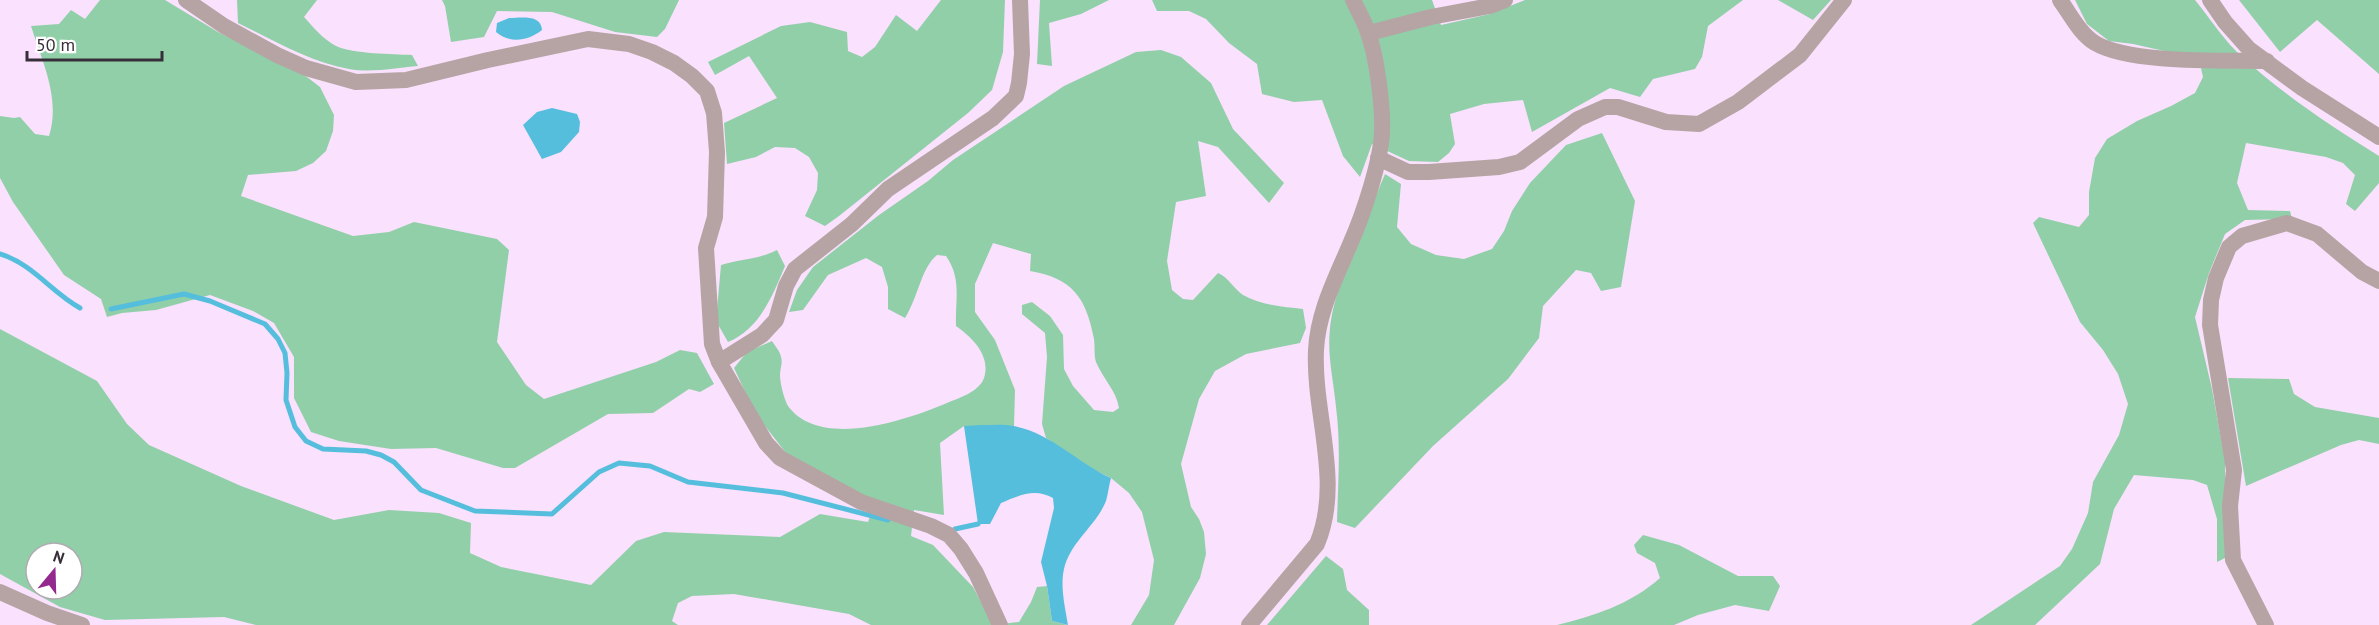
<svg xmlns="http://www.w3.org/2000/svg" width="2379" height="625" viewBox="0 0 2379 625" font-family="'PT Sans',sans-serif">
	<rect width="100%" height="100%" fill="#fae1fd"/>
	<g fill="#91cfa9" fill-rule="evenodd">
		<path d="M100,0H165L218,32L307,77L320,87L334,115L333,131L326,151L313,163L296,171L248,175L241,196L353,236L389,232L414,222L497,239L509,250L497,342L526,385L544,399L656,362L680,350L697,353L714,384L700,392L689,389L653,413L608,414L515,468H503L436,448L391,449L339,441L311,432L294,398V357L274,323L253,311L210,295L156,310L122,313L107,317L101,299L64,275L13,202L0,178V116L14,118L20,117L35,134L49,136C61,99 42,61 31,26L59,24L71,10L85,19Z"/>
		<path d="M237,0H317L304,17C314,28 323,39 336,46C354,54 392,54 412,55L418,66C396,68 371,73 349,69C310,62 273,40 238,23Z"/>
		<polygon points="442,0 679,0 665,29 657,37 615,32 552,12 497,11 484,37 451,42 445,6"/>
		<polygon points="941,0 1005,0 1003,52 992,90 968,113 839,216 825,226 805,216 817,190 818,173 809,157 795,148 775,147 756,157 727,164 724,123 777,98 749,56 715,75 708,62 781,26 810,22 847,32 848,51 862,57 875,47 896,15 917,31"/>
		<polygon points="1040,0 1109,0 1081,14 1049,23 1052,66 1037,64"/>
		<polygon points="1152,0 1432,0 1441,25 1490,14 1525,0 1743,0 1708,26 1702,57 1695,69 1653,79 1640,97 1610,88 1532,132 1523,100 1484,104 1450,114 1455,144 1449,153 1438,162 1409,161 1372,144 1360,177 1343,156 1322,100 1294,102 1262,94 1257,64 1229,43 1206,19 1189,11 1157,11"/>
		<polygon points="1778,0 1831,0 1813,20"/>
		<path d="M2075,0H2195C2209,17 2221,36 2236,51C2279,92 2329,125 2379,156V183L2355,211L2346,204L2355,175L2343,163L2326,157L2246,143L2237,183L2248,210L2290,211L2292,219L2245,220L2225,234L2209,273L2195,317L2212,389L2225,461V558L2217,562V519L2207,485L2193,480L2134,475L2114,509L2100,564L2035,625H1971L2060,566L2072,549L2088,513L2093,482L2119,435L2128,404L2118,374L2103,350L2080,322L2033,223L2039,217L2079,227L2089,215V192L2095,158L2107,139L2137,121L2171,106L2195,93L2203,77L2201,68L2191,57L2133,44L2109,41L2087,24Z"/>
		<polygon points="2239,0 2379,0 2379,74 2317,20 2280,52"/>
		<path d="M1161,50L1181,57L1211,83L1233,129L1284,183L1269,203L1218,147L1198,141L1206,196L1176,202L1167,261L1172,290L1183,299L1193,300L1218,273C1229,278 1233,288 1243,295C1260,305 1284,307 1303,309L1306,328L1300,343L1246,354L1215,371L1199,399L1181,464L1191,507L1199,519L1204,532L1206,554L1200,578L1174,625H1131L1149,595L1154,560L1142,512L1129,493L1111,478L1090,468L1046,438L1042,424L1047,357L1045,333L1022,314V305L1032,302L1050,316L1063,335L1064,369L1073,386L1094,410L1113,412L1119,408C1116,390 1103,379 1096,362C1094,356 1095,347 1094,339C1086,297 1072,278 1030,271L1031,254L993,243L975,284V312L995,340L1015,390L1014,426H964L940,443L944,515L914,510L911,536L933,545L973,587L993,625L1019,622L1031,602L1037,587L1047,586L1052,621L1068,625H871L849,614L734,594L692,596L678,603L672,621L678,625H256L224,617L105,620L60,607L0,574V329L97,381L127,424L149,445L241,486L334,520L389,510L439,513L471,523L470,553L501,567L591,585L636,541L664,532L780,537L820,514L868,522L876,500L851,490L786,453L755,413L734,368L747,352L772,341C775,346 780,351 781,357C783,362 780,369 780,375C780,383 784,399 788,406C820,450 907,420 947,403C959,398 979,392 984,378C991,356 973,338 956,326C955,299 962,279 946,256L937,255C921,268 918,298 905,318L888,309V287L882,267L866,258L828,275L803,310L789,312L797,290L813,267L879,215L928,181L953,160L1064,86L1136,52ZM36,553H72V589H36Z"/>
		<path d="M1602,133L1635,201L1621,287L1601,291L1591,273L1576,270L1543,306L1539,338L1508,379L1433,446L1355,528L1337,522C1338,484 1341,445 1336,407C1333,375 1326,353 1331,320C1340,269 1366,221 1385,174L1401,184L1397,227L1411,244L1436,255L1464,259L1492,249L1504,231L1512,211L1530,183L1566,145Z"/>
		<path d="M777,250L785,266C773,295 759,330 728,342L716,321L721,265C740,259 760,259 777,250Z"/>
		<polygon points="2228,378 2289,379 2294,394 2315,407 2379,418 2379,444 2359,440 2341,445 2246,486"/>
		<path d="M1643,535L1679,545L1738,576H1773L1780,586L1769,611L1735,605L1698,615L1674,625H1557C1594,616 1631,604 1660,578L1655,563L1637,553L1634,545Z"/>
		<polygon points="1326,556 1343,569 1347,590 1369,610 1369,625 1267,625"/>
	</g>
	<g fill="#56bedd">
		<path d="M509,18C521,18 541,14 542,30C528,41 510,44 496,32L497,23Z"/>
		<polygon points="552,108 577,114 580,122 579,132 561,152 542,159 523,125 537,112"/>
		<path d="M981,425C992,425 1004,424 1014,426C1051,433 1078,463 1111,478C1109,485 1108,494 1106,501C1096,526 1070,542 1064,569C1060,586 1065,607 1068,625L1052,621L1047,586L1041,562L1054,508L1053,498C1035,488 1020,495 1001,503L990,524H978L964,426Z"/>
	</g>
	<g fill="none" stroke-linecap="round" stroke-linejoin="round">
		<g stroke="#56bedd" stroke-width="5">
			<path d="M0,254C33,264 51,292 80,308"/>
			<polyline points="111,309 184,294 210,301 265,324 278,339 285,353 287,373 286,400 295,427 306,441 323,449 366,451 381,455 394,462 421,490 475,511 552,514 599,472 619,463 650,466 688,482 783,493 888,520"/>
			<polyline points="955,529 978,524"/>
		</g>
		<g stroke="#b6a4a4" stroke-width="16">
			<polyline points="186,0 224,26 277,55 306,68 356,82 406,80 488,60 588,39 629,44 652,52 674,63 692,76 707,91 714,113 717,152 715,217 706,248 712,344 719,362 766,443 780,458 861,502 931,526 949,535 961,549 976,573 1000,625"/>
			<path d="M2060,0C2070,14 2080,34 2095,43C2130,64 2224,60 2267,61"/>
			<polyline points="1369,33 1431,17 1490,6 1505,0"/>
			<polyline points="1378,158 1408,172 1429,172 1499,167 1520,162 1578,119 1605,107 1618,107 1666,122 1699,124 1738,102 1800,55 1844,0"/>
			<polyline points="719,362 762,335 776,320 786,286 795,269 852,224 888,189 993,118 1016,96 1019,83 1022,54 1020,0"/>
			<polyline points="0,592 47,613 82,625"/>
			<path d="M1249,625L1317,544C1343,482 1313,414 1316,350C1318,311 1336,278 1351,242C1363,215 1381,161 1382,132C1383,107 1377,57 1368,33C1365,22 1358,11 1353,0"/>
			<polyline points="2266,625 2233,560 2230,506 2234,470 2210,325 2211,300 2216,278 2229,247 2242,236 2287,223 2317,234 2362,272 2379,281"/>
		</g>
		<polyline stroke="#b6a4a4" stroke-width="16" points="2210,0 2225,22 2249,49 2302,88 2379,137"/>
	</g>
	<g transform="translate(54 571) rotate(19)"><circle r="28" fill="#ffffff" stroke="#afabb0" stroke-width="1.5"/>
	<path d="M0-4.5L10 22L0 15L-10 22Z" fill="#942a8d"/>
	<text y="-9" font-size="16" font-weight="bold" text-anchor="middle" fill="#382e39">N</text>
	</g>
	<path d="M27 51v9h135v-9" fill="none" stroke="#382e39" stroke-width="3"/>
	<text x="36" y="51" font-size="18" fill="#382e39" stroke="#ffffff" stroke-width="4.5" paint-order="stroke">50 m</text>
</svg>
